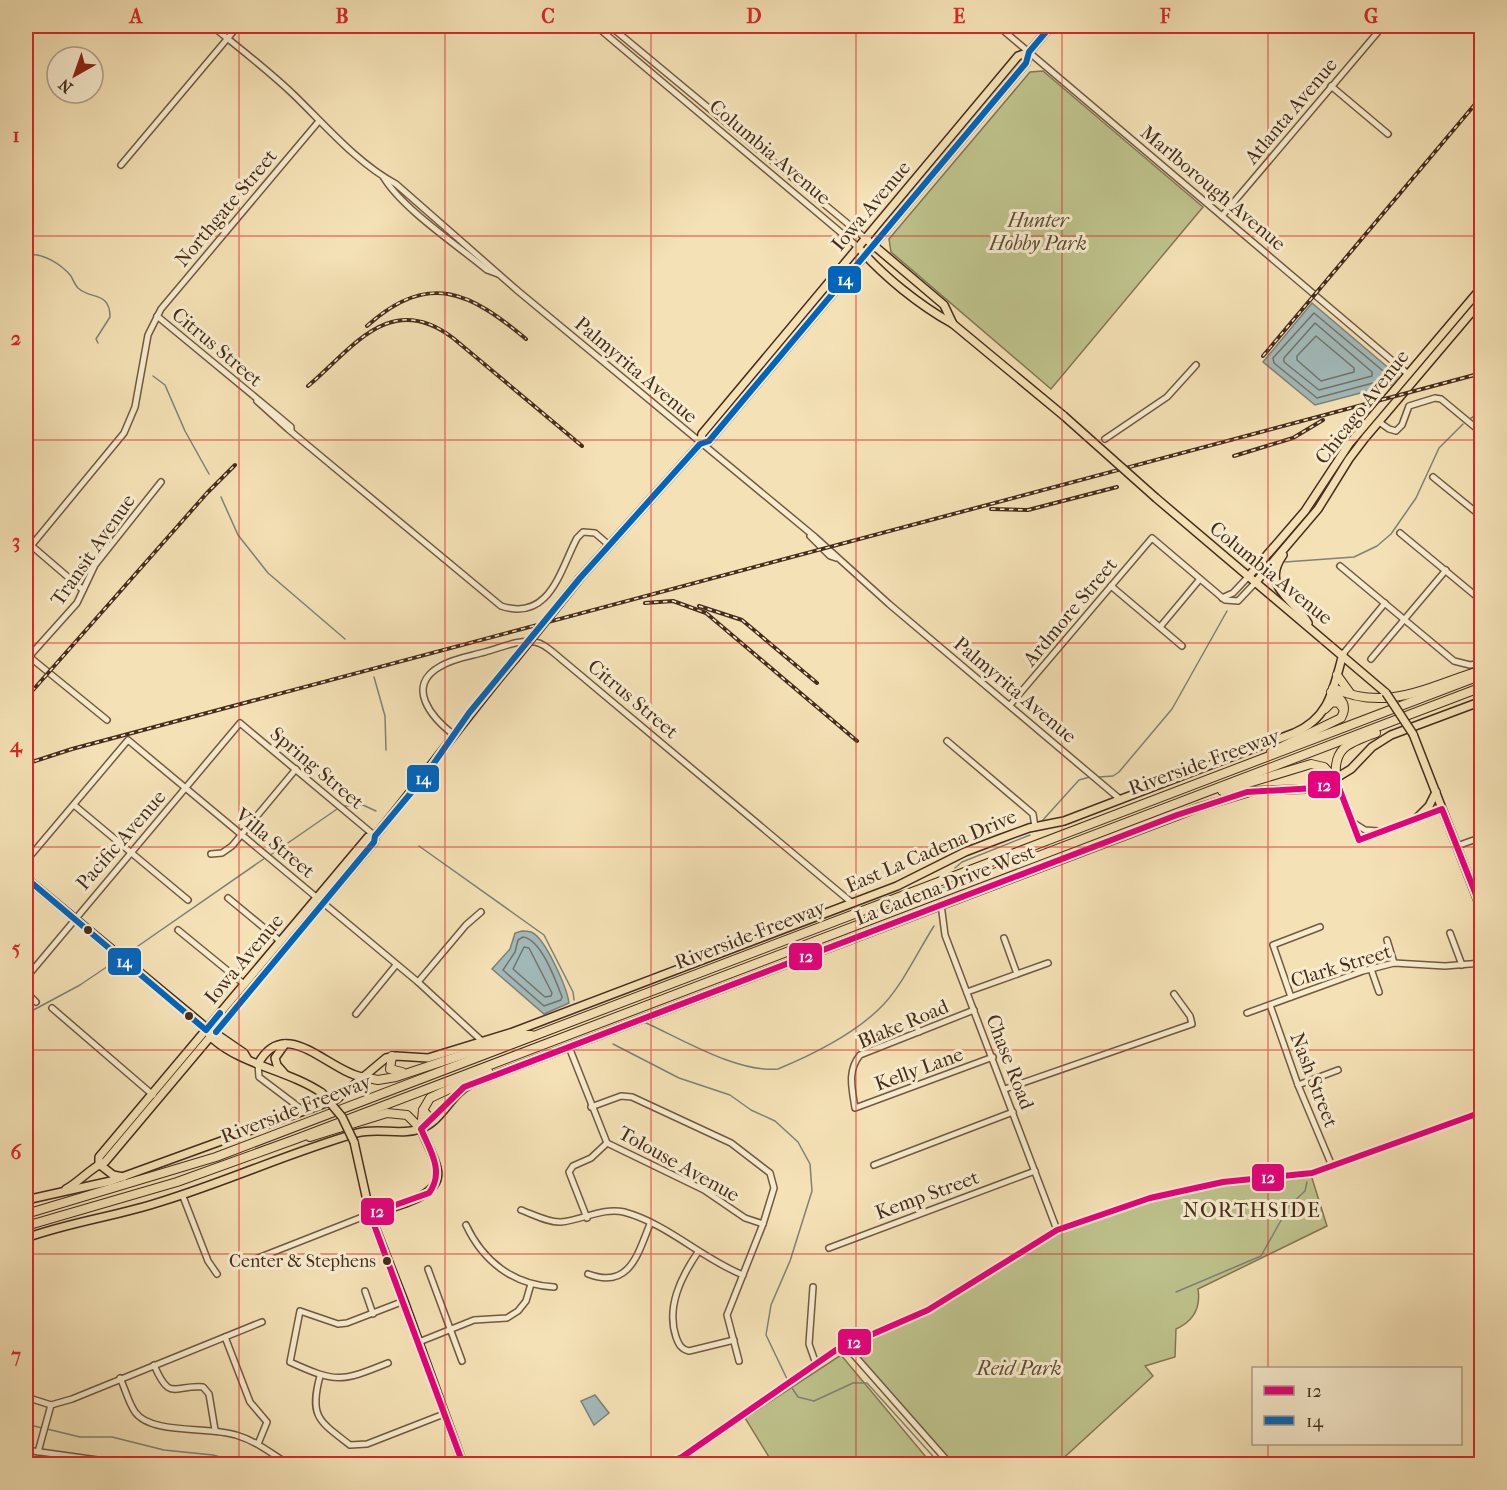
<svg xmlns="http://www.w3.org/2000/svg" width="1507" height="1490" viewBox="0 0 1507 1490" font-family="'IM FELL French Canon',serif">
	<rect width="100%" height="100%" fill="#f4e1b5"/>
	<filter id="stains"><feTurbulence type="fractalNoise" baseFrequency=".00333" numOctaves="4"/><feColorMatrix values="0 0 0 0 .2 0 0 0 0 .09 0 0 0 0 .02 0 0 0 .5 -.17"/></filter>
	<radialGradient id="worn" r=".72"><stop offset=".6" stop-color="#630" stop-opacity="0"/><stop offset="1" stop-color="#630" stop-opacity=".3"/></radialGradient>
	<g fill="#bec28c" stroke="#827754" stroke-width="1.5">
		<polygon points="1043,71 1203,207 1051,389 891,252 889,239 1030,72"/>
		<path d="M1311,1175L1327,1226L1198,1289C1201,1308 1194,1321 1176,1329L1175,1357L1145,1366L1153,1376L1057,1464H952L852,1351L854,1344C879,1333 907,1325 930,1311C976,1284 1017,1249 1067,1228C1146,1195 1227,1184 1311,1175Z"/>
		<polygon points="841,1355 926,1457 914,1464 760,1464 769,1457 745,1418"/>
	</g>
	<g fill="#a2baba" stroke="#7d817b" stroke-width="1.5">
		<polygon points="1312,303 1398,376 1391,385 1315,405 1263,362"/>
		<path d="M522,931C525,931 528,931 531,932C545,937 567,988 569,1003L544,1014L492,969L510,949L515,933Z"/>
		<polygon points="595,1395 609,1413 594,1425 581,1401"/>
	</g>
	<g fill="none" stroke-linecap="round" stroke-linejoin="round">
		<g stroke="#74736c" stroke-width="1.5">
			<polygon points="1314,313 1388,375 1388,379 1317,398 1274,363 1273,358"/>
			<polygon points="1315,323 1372,372 1372,376 1319,390 1284,362 1284,358"/>
			<polygon points="1316,336 1354,368 1354,372 1321,381 1297,360 1297,356"/>
			<path d="M523,937C541,939 556,981 562,997L561,1000L544,1006L503,970L515,952L518,940Z"/>
			<polygon points="524,947 529,948 552,993 551,996 545,997 513,969"/>
		</g>
		<g stroke="#7d817b" stroke-width="1.5">
			<path d="M26,255C42,252 61,264 71,276C73,280 75,285 78,288C91,300 110,291 110,317L96,339L98,343"/>
			<polyline points="153,376 165,385 185,431 209,474"/>
			<polyline points="1471,418 1482,412"/>
			<polyline points="221,497 238,535 268,573 345,639"/>
			<polyline points="1285,562 1354,557 1377,546 1391,534 1416,498 1439,448 1463,424"/>
			<polyline points="374,677 385,716 386,750"/>
			<polyline points="1099,777 1113,776 1119,772 1172,709 1227,611"/>
			<polyline points="344,806 363,805 376,811"/>
			<polyline points="1042,821 1079,780 1090,777"/>
			<polyline points="419,846 544,935 573,992 574,1000"/>
			<polyline points="269,856 340,807"/>
			<polyline points="955,868 962,862 1030,835"/>
			<polyline points="128,953 265,858"/>
			<polyline points="26,1014 80,985 114,962"/>
			<path d="M644,1022C682,1039 737,1073 778,1069C814,1054 857,1033 884,1004C904,982 918,951 934,926"/>
			<polyline points="613,1044 679,1078 730,1095 751,1110 775,1121 798,1142 810,1164 812,1191 790,1261 771,1305 766,1335 788,1381"/>
			<polyline points="1176,1292 1261,1256 1289,1206 1305,1191 1307,1182"/>
			<polyline points="790,1385 798,1397 814,1401 853,1383 867,1383 940,1464"/>
			<polyline points="26,1424 42,1428"/>
			<polyline points="47,1429 80,1437 112,1437 164,1450 213,1455 245,1464"/>
		</g>
		<g stroke="#715943" stroke-width="8">
			<g id="minor">
				<path d="M212,26C239,48 268,70 294,95C325,125 357,163 396,184L518,291L815,537L889,604L1121,800"/>
				<polyline points="596,26 858,247"/>
				<polyline points="610,26 865,238"/>
				<polyline points="998,26 1408,374"/>
				<polyline points="1331,86 1388,134"/>
				<polyline points="121,165 238,26"/>
				<path d="M384,178C403,209 457,245 487,270L498,274"/>
				<polyline points="1222,216 1383,26"/>
				<polyline points="157,316 278,416 291,427 291,430"/>
				<path d="M257,401L288,429L501,606C550,622 560,570 577,538L583,532L595,533L609,545"/>
				<polyline points="1379,422 1389,429 1396,431 1402,425 1409,406 1435,398 1441,399 1482,433"/>
				<polyline points="1105,439 1167,397 1196,365"/>
				<polyline points="1433,477 1482,517"/>
				<polyline points="1400,533 1482,601"/>
				<polyline points="810,536 830,556 836,558"/>
				<polyline points="26,541 83,590"/>
				<polyline points="26,552 124,433 135,407 148,335 161,309 319,121"/>
				<polyline points="1340,566 1454,661 1470,665 1482,663"/>
				<polyline points="1111,586 1182,646"/>
				<polyline points="1222,598 1233,593 1248,577"/>
				<polyline points="1160,627 1200,579"/>
				<polyline points="26,654 107,720"/>
				<polyline points="1343,654 1385,603"/>
				<polyline points="1371,659 1446,570"/>
				<polyline points="26,660 77,603 95,565 161,482"/>
				<polyline points="1010,705 1152,538 1225,600 1238,601 1255,583"/>
				<path d="M454,735C432,718 404,686 441,666C454,658 471,656 485,652C500,648 519,639 535,642C542,643 548,648 554,653L851,902"/>
				<polyline points="947,741 1033,814 1035,827"/>
				<polyline points="1336,780 1359,840 1442,809"/>
				<polyline points="74,805 188,900"/>
				<polyline points="1354,823 1365,830 1378,831"/>
				<polyline points="1457,846 1482,837"/>
				<polyline points="211,854 222,853 232,846 296,769"/>
				<polyline points="26,861 128,740 418,982 483,1042"/>
				<polyline points="228,898 280,941"/>
				<polyline points="941,904 945,935 1057,1230"/>
				<polyline points="178,930 244,984"/>
				<polyline points="1450,933 1462,965"/>
				<polyline points="1004,938 1017,974"/>
				<polyline points="1387,940 1394,963"/>
				<polyline points="1371,969 1379,992"/>
				<polyline points="26,978 240,723 375,836"/>
				<polyline points="418,982 466,925 481,912"/>
				<polyline points="26,992 36,1002"/>
				<polyline points="967,992 1048,963"/>
				<polyline points="1291,997 1273,945 1320,927"/>
				<polyline points="1270,1005 1298,1085 1332,1166"/>
				<polyline points="52,1008 153,1095"/>
				<path d="M974,1010L860,1055C847,1071 852,1088 855,1108L993,1057"/>
				<polyline points="1247,1013 1363,971 1394,963 1445,966 1482,963"/>
				<polyline points="356,1014 396,965"/>
				<polyline points="913,1015 919,1032"/>
				<polyline points="569,1047 607,1143 704,1190 745,1218 763,1224"/>
				<polyline points="258,1064 259,1077 304,1111"/>
				<polyline points="1298,1085 1338,1070"/>
				<polyline points="1005,1089 1192,1024 1190,1016 1174,994"/>
				<polyline points="591,1107 621,1096 632,1097 731,1143 770,1173 774,1188 763,1224 727,1315 739,1361"/>
				<polyline points="874,1165 1013,1112"/>
				<polyline points="182,1194 208,1261 217,1274"/>
				<path d="M521,1210C532,1214 549,1223 561,1222C582,1220 604,1207 624,1212C668,1224 701,1258 743,1275"/>
				<polyline points="587,1218 569,1172 573,1166 591,1158 607,1143"/>
				<path d="M466,1225C483,1261 513,1285 554,1287"/>
				<polyline points="829,1248 1035,1171"/>
				<path d="M698,1252C681,1277 666,1307 676,1337C679,1345 681,1349 689,1351L734,1340"/>
				<polyline points="253,1260 370,1214"/>
				<polyline points="428,1269 462,1361"/>
				<path d="M588,1274C630,1290 638,1253 650,1224"/>
				<polyline points="813,1287 809,1344 816,1364"/>
				<polyline points="365,1291 373,1314"/>
				<polyline points="225,1337 250,1402 267,1422 258,1444"/>
				<polyline points="419,1342 474,1320 507,1318 518,1311 526,1301 531,1284"/>
				<polyline points="846,1346 950,1464"/>
				<path d="M388,1363C341,1382 336,1383 290,1362L300,1311L338,1324L347,1323L404,1301"/>
				<path d="M154,1365C170,1402 173,1385 203,1387L209,1394L215,1430"/>
				<path d="M320,1376C309,1417 319,1421 350,1445L367,1444L444,1414"/>
				<path d="M120,1378C125,1388 128,1402 135,1412C151,1435 210,1426 236,1435C256,1441 271,1453 288,1464"/>
				<polyline points="26,1397 51,1405 72,1399 262,1322"/>
				<polyline points="26,1450 126,1464"/>
				<polyline points="38,1452 51,1405"/>
				<polyline points="666,1464 682,1457 836,1350 928,1310 1057,1230 1150,1198 1223,1182 1312,1173 1482,1112"/>
			</g>
		</g>
		<g stroke="#452c1d" stroke-width="10">
			<g id="major">
				<polyline points="865,238 944,305 953,324"/>
				<path d="M858,247C883,276 919,305 953,324L1064,416"/>
				<polyline points="700,444 702,434 1018,56 1029,52"/>
				<polyline points="1156,498 1386,693"/>
				<path d="M1283,555C1260,588 1294,598 1308,623"/>
				<polyline points="1248,577 1305,511 1349,444 1482,287"/>
				<polyline points="580,578 700,444 709,441 1026,63 1029,52 1051,26"/>
				<polyline points="1255,583 1318,509 1349,459 1365,438 1482,300"/>
				<polyline points="1413,734 1482,911"/>
				<polyline points="1418,817 1429,806 1436,792"/>
				<path d="M26,878L202,1024C206,1029 209,1035 213,1039C244,1066 288,1070 322,1093"/>
				<polyline points="212,1031 244,1053 247,1058"/>
				<path d="M258,1064C285,1014 328,1071 362,1077"/>
				<polyline points="284,1073 277,1065 275,1058 285,1044"/>
				<polyline points="354,1142 370,1214 404,1301 463,1464"/>
				<polyline points="99,1164 99,1157 368,837 375,836"/>
				<polyline points="99,1164 113,1175 123,1177"/>
				<path d="M66,1189C78,1183 94,1165 105,1162L374,842L375,836C423,778 466,717 515,659"/>
				<path d="M26,1200L111,1181L337,1099L386,1058L396,1056L428,1058L513,1032L897,886L965,852L999,839L1029,828L1064,821L1294,733C1330,718 1333,689 1343,654"/>
				<path d="M370,1214C390,1207 445,1198 437,1168C434,1155 426,1142 421,1129"/>
				<path d="M26,1238C70,1222 118,1216 163,1201C228,1181 291,1152 357,1133C378,1127 400,1136 420,1129C443,1121 450,1094 471,1084L1200,807L1253,791L1306,789L1328,783L1351,769L1372,747L1391,735L1482,701"/>
			</g>
		</g>
		<g stroke="#452c1d" stroke-width="10">
			<g id="highway">
				<polyline points="1337,675 1350,693"/>
				<path d="M1333,688C1388,713 1428,686 1482,670"/>
				<polyline points="1325,709 1332,702 1339,703 1342,707"/>
				<path d="M1271,752L1341,718C1348,705 1342,699 1331,692"/>
				<path d="M1336,778C1333,747 1349,743 1376,733"/>
				<polyline points="1222,791 1311,764 1324,767 1336,780"/>
				<polyline points="392,1056 390,1069 402,1072"/>
				<polyline points="362,1077 378,1080 396,1077 522,1035 531,1035"/>
				<polyline points="423,1110 428,1116 435,1119"/>
				<polyline points="421,1129 423,1110 430,1098 488,1071"/>
				<polyline points="310,1137 387,1113 407,1115 421,1129"/>
				<polyline points="26,1214 216,1157 1482,675"/>
				<polyline points="26,1226 177,1182 296,1139 1482,687"/>
			</g>
		</g>
		<use href="#minor" stroke="#f8eccf" stroke-width="5"/>
		<use href="#major" stroke="#f4e1b5" stroke-width="7"/>
		<use href="#highway" stroke="#f4e1b5" stroke-width="8"/>
		<g stroke="#452c1d" stroke-width="4">
			<g id="rail">
				<path d="M367,326C429,270 471,293 526,339"/>
				<polyline points="1263,356 1482,96"/>
				<path d="M308,386C353,348 390,290 453,338L582,446"/>
				<polyline points="1234,456 1293,438 1323,420"/>
				<polyline points="991,509 1028,510 1117,487"/>
				<polyline points="645,603 673,601 706,613 857,741"/>
				<polyline points="699,606 742,620 817,683"/>
				<polyline points="26,698 207,493 235,465"/>
				<polyline points="26,764 72,749 1482,373"/>
			</g>
		</g>
		<use href="#rail" stroke="#f8eccf" stroke-width="1.5" stroke-dasharray="4.5" stroke-linecap="butt"/>
		<g stroke="#452c1d" stroke-width="10" stroke-linecap="butt">
			<g id="major-bridge">
				<polyline points="1064,416 1156,498"/>
				<polyline points="515,659 580,578"/>
				<polyline points="1386,693 1413,734"/>
				<polyline points="322,1093 342,1117 354,1142"/>
			</g>
		</g>
		<use href="#major-bridge" stroke="#f4e1b5" stroke-width="7"/>
		<g stroke="#f8eccf" stroke-width="10">
			<g id="bus-1">
				<path d="M463,1464L370,1214L429,1193C445,1172 430,1150 421,1129L464,1087L1177,815L1247,792L1316,788L1336,780L1359,840L1442,809L1482,910"/>
				<polyline points="666,1464 682,1457 836,1350 928,1310 1057,1230 1150,1198 1223,1182 1312,1173 1482,1112"/>
			</g>
		</g>
		<g stroke="#f8eccf" stroke-width="10">
			<g id="bus-2">
				<polyline points="26,878 206,1030 220,1013"/>
				<polyline points="216,1032 374,842 375,836 425,776 469,713 580,578 700,444 709,441 1026,63 1029,52 1051,26"/>
			</g>
		</g>
		<use href="#bus-1" stroke="#e5007d" stroke-width="6"/>
		<use href="#bus-2" stroke="#0065bd" stroke-width="6"/>
	</g>
	<path fill="none" stroke="#d62828" stroke-width="1.5" stroke-opacity="0.55" d="M239,26V1464M445,26V1464M651,26V1464M856,26V1464M1062,26V1464M1268,26V1368M26,236H1482M26,440H1482M26,643H1482M26,847H1482M26,1050H1482M26,1254H1482M1268,1444V1464"/>
	<g fill="#452c1d" stroke="#f8eccf" stroke-width="2">
		<circle cx="88" cy="930" r="5"/>
		<circle cx="189" cy="1016" r="5"/>
		<circle cx="387" cy="1261" r="5"/>
	</g>
	<g text-anchor="middle" dominant-baseline="central" stroke-width="6" stroke-linejoin="round" paint-order="stroke">
		<g font-size="18" fill="#452c1d" stroke="#f8eccf" text-anchor="end">
			<text x="376" y="1261">Center &amp; Stephens</text>
		</g>
		<g font-size="20" fill="#452c1d" stroke="#f8eccf">
			<text transform="translate(1291 111) rotate(-50)">Atlanta Avenue</text>
			<text transform="translate(770 152) rotate(40)">Columbia Avenue</text>
			<text transform="translate(1213 188) rotate(40)">Marlborough Avenue</text>
			<text transform="translate(871 206) rotate(-50)">Iowa Avenue</text>
			<text transform="translate(226 208) rotate(-50)">Northgate Street</text>
			<text transform="translate(217 347) rotate(40)">Citrus Street</text>
			<text transform="translate(636 370) rotate(40)">Palmyrita Avenue</text>
			<text transform="translate(1362 407) rotate(-52)">Chicago Avenue</text>
			<text transform="translate(93 550) rotate(-55)">Transit Avenue</text>
			<text transform="translate(1271 573) rotate(39)">Columbia Avenue</text>
			<text transform="translate(1070 612) rotate(-50)">Ardmore Street</text>
			<text transform="translate(1015 690) rotate(40)">Palmyrita Avenue</text>
			<text transform="translate(633 699) rotate(40)">Citrus Street</text>
			<text transform="translate(1204 762) rotate(-20)">Riverside Freeway</text>
			<text transform="translate(317 768) rotate(40)">Spring Street</text>
			<text transform="translate(121 840) rotate(-49)">Pacific Avenue</text>
			<text transform="translate(275 843) rotate(40)">Villa Street</text>
			<text transform="translate(931 851) rotate(-23)">East La Cadena Drive</text>
			<text transform="translate(945 885) rotate(-21)">La Cadena Drive West</text>
			<text transform="translate(750 935) rotate(-21)">Riverside Freeway</text>
			<text transform="translate(244 959) rotate(-50)">Iowa Avenue</text>
			<text transform="translate(1341 966) rotate(-17)">Clark Street</text>
			<text transform="translate(903 1024) rotate(-23)">Blake Road</text>
			<text transform="translate(1010 1062) rotate(69)">Chase Road</text>
			<text transform="translate(919 1069) rotate(-20)">Kelly Lane</text>
			<text transform="translate(1314 1080) rotate(69)">Nash Street</text>
			<text transform="translate(296 1109) rotate(-21)">Riverside Freeway</text>
			<text transform="translate(679 1164) rotate(29)">Tolouse Avenue</text>
			<text transform="translate(927 1195) rotate(-20)">Kemp Street</text>
		</g>
		<g font-size="20" font-style="italic" fill="#5d4a33" stroke="#f8eccf">
			<text x="1038" y="220">Hunter<tspan x="1038" dy="23">Hobby Park</tspan></text>
			<text x="1019" y="1368">Reid Park</text>
		</g>
		<g font-size="21" letter-spacing="1.5" fill="#452c1d" stroke="#f8eccf">
			<text x="1252" y="1210">NORTHSIDE</text>
		</g>
	</g>
	<g stroke="#f8eccf" stroke-width="2">
		<rect x="827" y="265" width="35" height="29" rx="6" fill="#0065bd"/>
		<rect x="406" y="764" width="34" height="29" rx="6" fill="#0065bd"/>
		<rect x="1307" y="770" width="34" height="29" rx="6" fill="#e5007d"/>
		<rect x="788" y="942" width="35" height="29" rx="6" fill="#e5007d"/>
		<rect x="107" y="947" width="35" height="29" rx="6" fill="#0065bd"/>
		<rect x="1251" y="1163" width="34" height="29" rx="6" fill="#e5007d"/>
		<rect x="360" y="1197" width="35" height="29" rx="6" fill="#e5007d"/>
		<rect x="837" y="1328" width="35" height="28" rx="6" fill="#e5007d"/>
	</g>
	<g font-size="16" text-anchor="middle" font-weight="bold" fill="#fff">
		<text x="845" y="285">14</text>
		<text x="423" y="784">14</text>
		<text x="1324" y="791">12</text>
		<text x="806" y="962">12</text>
		<text x="124" y="967">14</text>
		<text x="1268" y="1183">12</text>
		<text x="377" y="1217">12</text>
		<text x="854" y="1348">12</text>
	</g>
	<rect width="1507" height="1490" fill="none" stroke="#f4e1b5" stroke-width="66"/>
	<rect x="1252" y="1367" width="210" height="78" fill="#f8eccf" stroke="#b09f88" stroke-width="1.5"/>
	<rect x="1264" y="1386" width="30" height="9" fill="#e5007d" stroke="#b09f88" stroke-width="1.5"/>
	<text x="1306" y="1397" font-size="18" fill="#452c1d">12</text>
	<rect x="1264" y="1416" width="30" height="9" fill="#0065bd" stroke="#b09f88" stroke-width="1.5"/>
	<text x="1306" y="1427" font-size="18" fill="#452c1d">14</text>
	<g transform="translate(75 75) rotate(220)"><circle r="28" fill="#f8eccf" stroke="#b09f88" stroke-width="1.5"/>
	<path d="M0-4.5L10 22L0 15L-10 22Z" fill="#8f2418"/>
	<text y="-9" font-size="16" font-weight="bold" text-anchor="middle" fill="#452c1d">N</text>
	</g>
	<rect x="33" y="33" width="1441" height="1424" fill="none" stroke="#d62828" stroke-width="2"/>
	<g font-size="20" text-anchor="middle" font-weight="bold" fill="#d62828">
		<text x="136" y="23">A</text>
		<text x="342" y="23">B</text>
		<text x="548" y="23">C</text>
		<text x="754" y="23">D</text>
		<text x="959" y="23">E</text>
		<text x="1165" y="23">F</text>
		<text x="1371" y="23">G</text>
		<text x="16" y="142">1</text>
		<text x="16" y="345">2</text>
		<text x="16" y="548">3</text>
		<text x="16" y="752">4</text>
		<text x="16" y="955">5</text>
		<text x="16" y="1159">6</text>
		<text x="16" y="1362">7</text>
	</g>
	<rect width="100%" height="100%" filter="url(#stains)"/>
	<rect width="100%" height="100%" fill="url(#worn)"/>
</svg>
